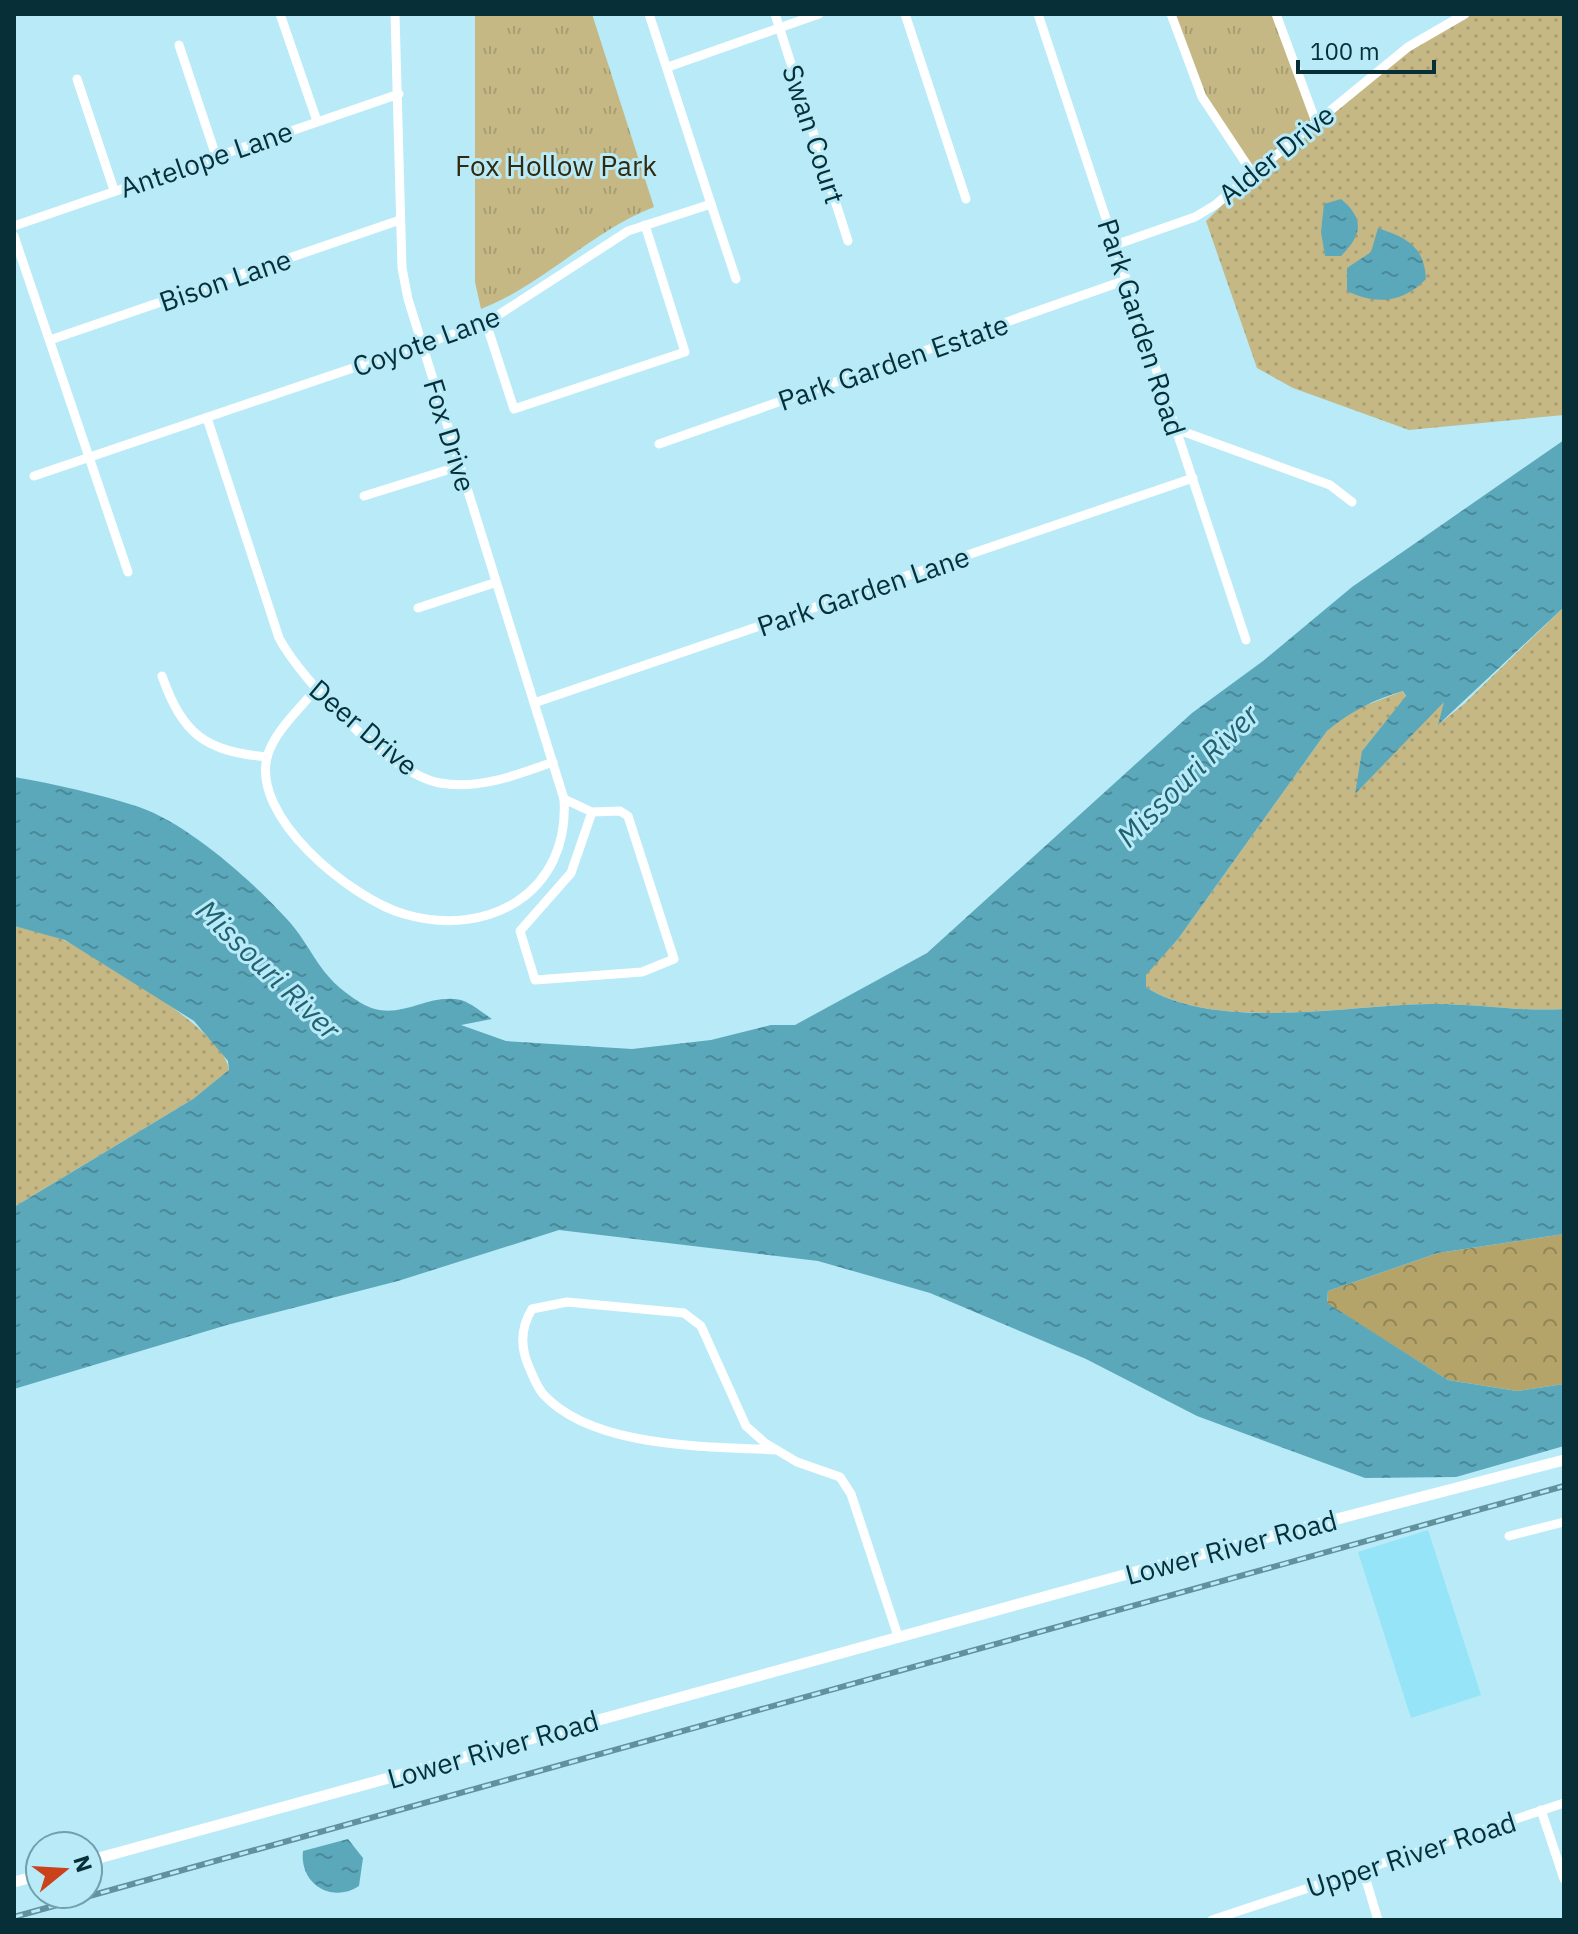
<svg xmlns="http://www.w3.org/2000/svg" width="1578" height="1934" viewBox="0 0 1578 1934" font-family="'IBM Plex Sans',sans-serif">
	<defs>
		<pattern id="grass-dots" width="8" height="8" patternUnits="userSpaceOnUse" patternTransform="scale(2)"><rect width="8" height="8" fill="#c5b885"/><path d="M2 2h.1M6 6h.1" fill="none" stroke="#a89e74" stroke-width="1.8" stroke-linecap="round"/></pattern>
		<pattern id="forest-crowns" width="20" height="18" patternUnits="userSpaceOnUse" patternTransform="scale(2)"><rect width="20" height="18" fill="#b4a469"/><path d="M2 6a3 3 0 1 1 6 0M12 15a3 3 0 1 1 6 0" fill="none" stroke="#908657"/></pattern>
		<pattern id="park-tufts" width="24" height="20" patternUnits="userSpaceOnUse" patternTransform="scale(2)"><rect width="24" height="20" fill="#c5b885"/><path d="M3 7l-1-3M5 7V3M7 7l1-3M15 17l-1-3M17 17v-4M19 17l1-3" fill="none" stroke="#a89e74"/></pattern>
		<pattern id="water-ripples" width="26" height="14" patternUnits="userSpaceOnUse" patternTransform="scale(2)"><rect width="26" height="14" fill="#5ba8bb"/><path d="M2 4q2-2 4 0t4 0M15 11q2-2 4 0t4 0" fill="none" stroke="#498999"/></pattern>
	</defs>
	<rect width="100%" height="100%" fill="#b8eaf8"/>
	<polygon fill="#95e4f7" points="1428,1530 1481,1695 1411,1718 1358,1552"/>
	<g fill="url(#grass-dots)">
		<path d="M1465,14H1564V415L1409,430L1293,388L1257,368L1206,221C1284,144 1370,69 1465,14Z"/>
		<path d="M1564,607V1009C1519,1012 1475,1003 1429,1004C1349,1005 1215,1032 1146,987V974L1178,939L1327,731L1351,711L1403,691L1406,697L1362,751L1445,700L1439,724L1464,704Z"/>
		<path d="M14,926C31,931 52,933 68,942C102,960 228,1033 229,1071L193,1099L14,1207Z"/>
	</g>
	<polygon fill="url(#forest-crowns)" points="1564,1234 1564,1384 1517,1391 1448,1380 1327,1304 1328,1291 1438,1253"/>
	<g fill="url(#park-tufts)">
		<path d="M475,14H592L654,207C590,232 543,285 481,309L475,282Z"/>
		<polygon points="1171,14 1276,14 1316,122 1253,174 1202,97"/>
	</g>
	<g fill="url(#water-ripples)">
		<path d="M1341,199C1365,219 1362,235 1341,256H1325L1321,232L1324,204Z"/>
		<path d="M1378,228C1407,238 1424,246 1426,279C1403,303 1376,305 1347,291V268L1371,252Z"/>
		<path d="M1564,440V607L1438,725L1444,702L1355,794L1362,751L1406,696L1403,691C1373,700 1351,711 1327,731L1178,939L1146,975V987C1214,1032 1350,1005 1429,1004C1475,1003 1519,1012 1564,1009V1234L1438,1253L1328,1291L1327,1303L1448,1380L1517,1391L1564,1384V1446L1456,1477L1365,1478L1197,1416L1086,1359L930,1293L818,1261L559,1230L398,1281L227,1325L14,1389V1207L193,1099L229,1070L228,1061L194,1021L65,940L14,926V777C55,784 99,794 139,807C188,824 250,879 285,917C316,950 315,975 361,1003C398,1025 425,992 461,1000C471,1003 483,1013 492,1019L461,1025L506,1041L632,1049L711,1040L771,1025H795L927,953L1192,713L1263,661L1352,587Z"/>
		<path d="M348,1839L363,1858L359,1886C332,1904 299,1884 303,1851Z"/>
	</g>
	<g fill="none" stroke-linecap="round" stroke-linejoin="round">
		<g stroke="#fff" stroke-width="9">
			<polyline points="280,14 317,121"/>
			<polyline points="775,14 848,241"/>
			<polyline points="905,14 966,199"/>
			<polyline points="1038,14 1246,640"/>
			<polyline points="1171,14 1202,97 1253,174"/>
			<polyline points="1276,14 1316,122"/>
			<polyline points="179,45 216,156"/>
			<polyline points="668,67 819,14"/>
			<polyline points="77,79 114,190"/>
			<polyline points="711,204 736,279"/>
			<polyline points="14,226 399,94"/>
			<polyline points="14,236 128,572"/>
			<polyline points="1115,245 1195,217 1215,205 1408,47 1465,14"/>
			<polyline points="486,323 514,409 685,352 645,225"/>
			<polyline points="50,340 400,220"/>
			<path d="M207,418L279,638C302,681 391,775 440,783C479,790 517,775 553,762"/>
			<polyline points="1176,429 1330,485 1352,502"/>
			<polyline points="659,444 1126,280"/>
			<polyline points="34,476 486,323 628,231 711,204 649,14"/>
			<polyline points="364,496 460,466"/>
			<polyline points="418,608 494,583"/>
			<path d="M162,676C183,735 205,751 267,757"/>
			<path d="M314,691C299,710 276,730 268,754C248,816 352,899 404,914C489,939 570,892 564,799L408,299L402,268L395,14"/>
			<polyline points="534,703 1193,478"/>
			<polyline points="564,799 592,812 620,811 628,816 674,959 642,972 535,980 520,931 571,873 592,812"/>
			<path d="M777,1450C708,1446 593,1449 543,1394C537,1387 533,1376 529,1367C520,1347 521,1327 532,1309L567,1302L684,1313L701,1326L746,1426L765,1443L797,1462L840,1477L851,1494L898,1636"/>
			<polyline points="1509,1536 1564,1522"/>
			<polyline points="1541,1810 1564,1879"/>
			<polyline points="1363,1870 1378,1920"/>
			<polyline points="1212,1920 1564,1803"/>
		</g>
		<g stroke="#fff" stroke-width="11">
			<polyline points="88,1861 1160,1565 1564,1460"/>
			<polyline points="14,1882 40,1875"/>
		</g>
		<g stroke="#62909c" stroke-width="6">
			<polyline id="rail" points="14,1917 1564,1486"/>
		</g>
		<use href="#rail" stroke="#b8eaf8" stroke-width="3" stroke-dasharray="9" stroke-linecap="butt"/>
	</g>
	<g text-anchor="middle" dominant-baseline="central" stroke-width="6" stroke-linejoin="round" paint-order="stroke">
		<g font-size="28" fill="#062f38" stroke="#b8eaf8">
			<text transform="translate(814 134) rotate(72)">Swan Court</text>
			<text transform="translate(1276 154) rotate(-39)">Alder Drive</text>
			<text transform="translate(206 159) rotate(-19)">Antelope Lane</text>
			<text transform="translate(225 280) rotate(-19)">Bison Lane</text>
			<text transform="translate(1142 327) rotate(72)">Park Garden Road</text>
			<text transform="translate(426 341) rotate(-20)">Coyote Lane</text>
			<text transform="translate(893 362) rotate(-19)">Park Garden Estate</text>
			<text transform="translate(450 435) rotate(73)">Fox Drive</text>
			<text transform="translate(863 591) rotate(-19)">Park Garden Lane</text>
			<text transform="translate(364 727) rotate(40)">Deer Drive</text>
			<text transform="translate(1231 1547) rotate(-15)">Lower River Road</text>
			<text transform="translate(493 1749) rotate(-16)">Lower River Road</text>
			<text transform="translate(1411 1854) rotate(-18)">Upper River Road</text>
		</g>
		<g font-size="28" fill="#312a0e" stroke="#b8eaf8">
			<text x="556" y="165">Fox Hollow Park</text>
		</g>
		<g font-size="30" font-style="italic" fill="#22616f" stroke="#b8eaf8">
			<text transform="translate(1187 775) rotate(-45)">Missouri River</text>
			<text transform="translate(269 969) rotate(44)">Missouri River</text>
		</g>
	</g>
	<rect width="1578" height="1934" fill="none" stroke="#062f38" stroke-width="32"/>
	<g transform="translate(64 1870) rotate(72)"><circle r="38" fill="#b8eaf8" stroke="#719fab" stroke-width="2"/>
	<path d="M0-6L14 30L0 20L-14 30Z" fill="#ca411c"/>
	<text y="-12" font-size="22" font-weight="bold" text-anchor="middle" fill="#062f38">N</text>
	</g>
	<path d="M1298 60v12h136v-12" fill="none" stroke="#062f38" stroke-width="4"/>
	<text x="1310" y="60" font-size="24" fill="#062f38" stroke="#b8eaf8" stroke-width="6" paint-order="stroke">100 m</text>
</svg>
